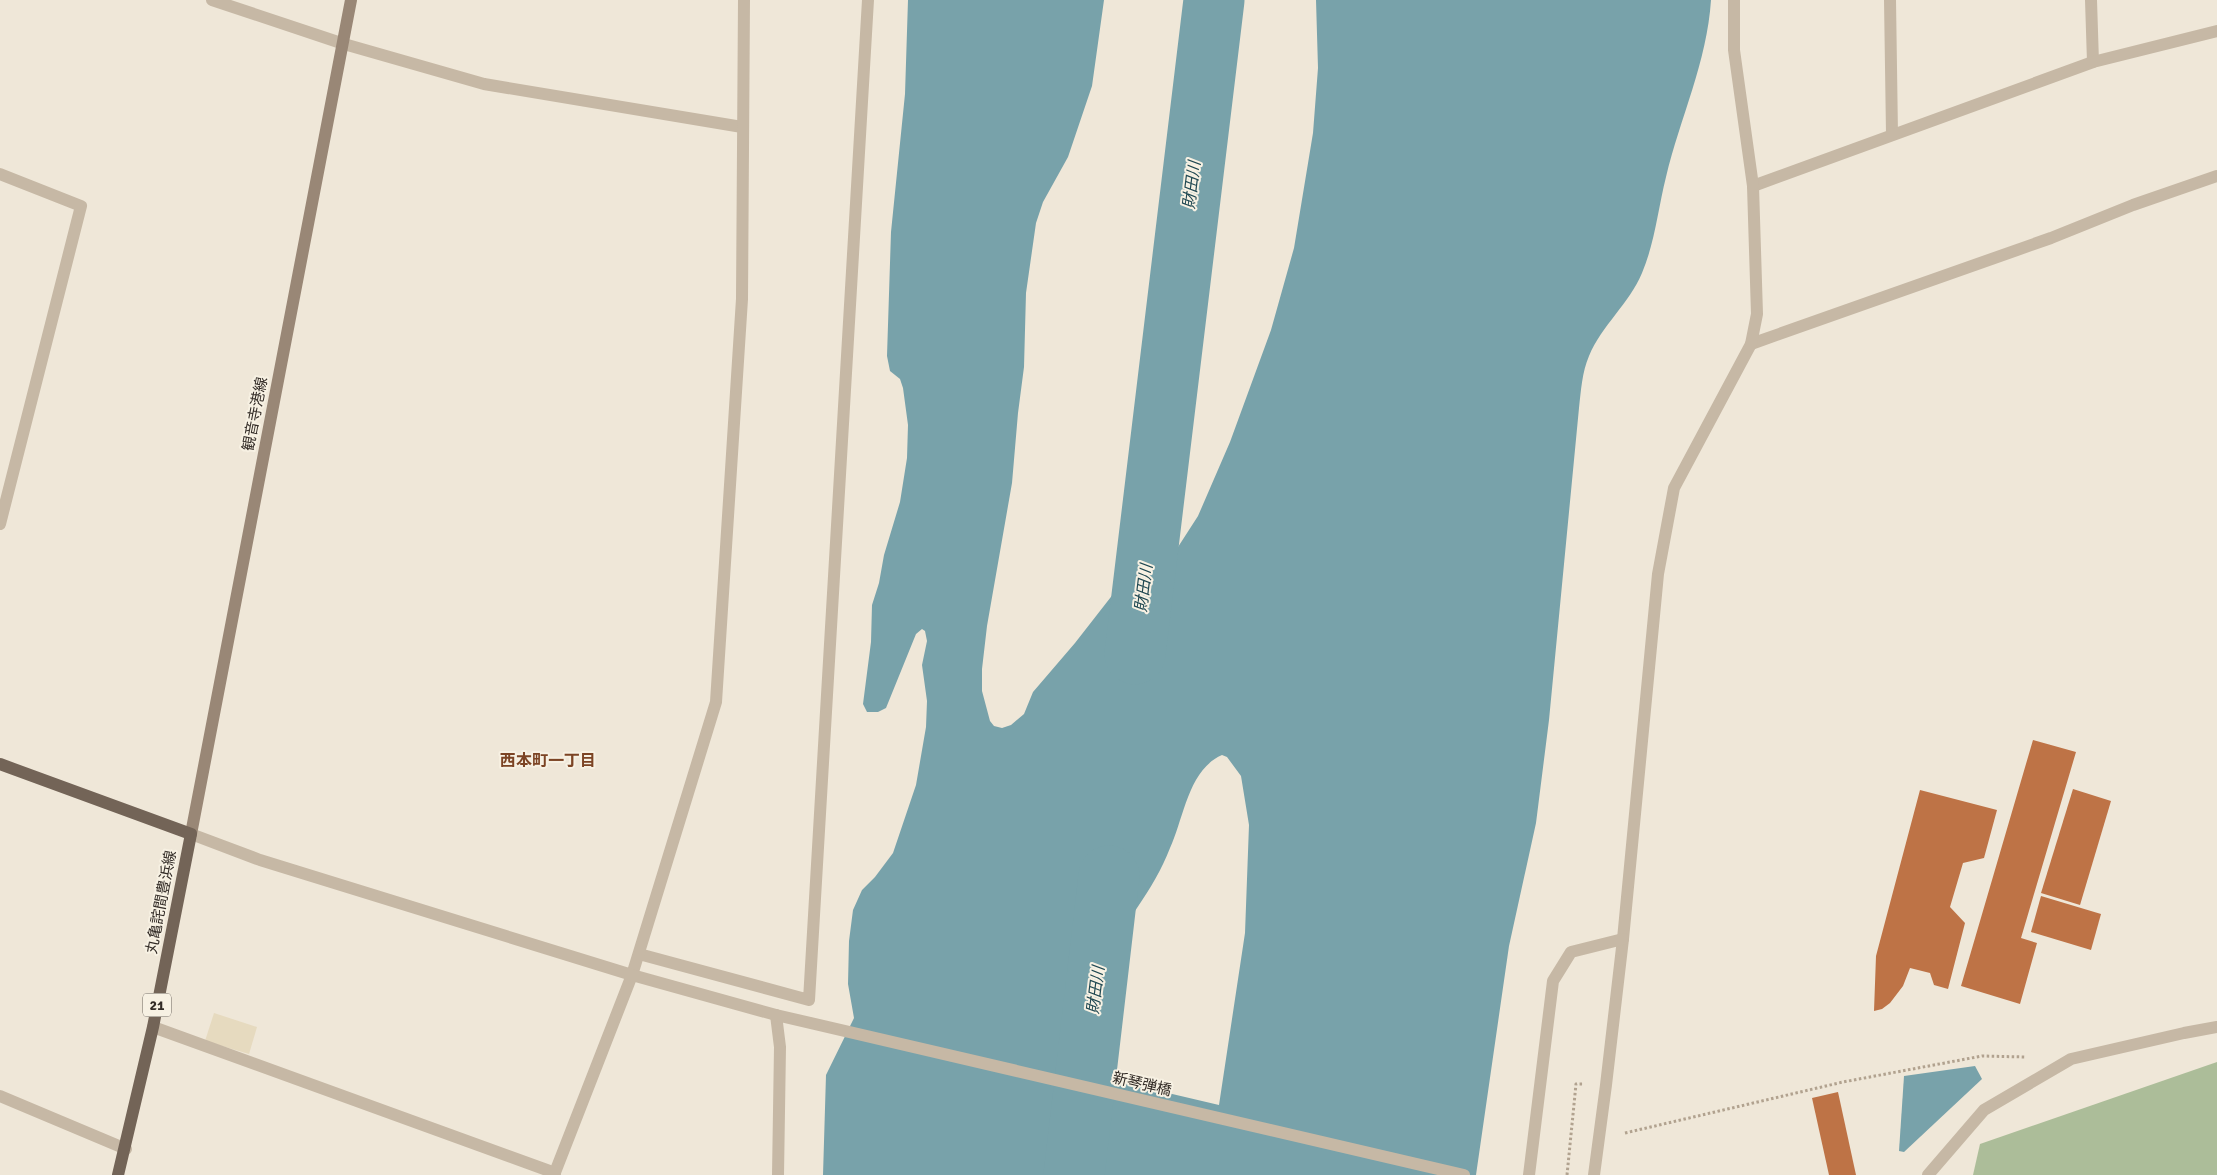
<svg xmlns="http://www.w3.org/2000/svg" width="2217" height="1175" viewBox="0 0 2217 1175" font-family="Signika,'Noto Sans JP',sans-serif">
	<rect width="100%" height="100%" fill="#efe7d8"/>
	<polygon fill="#acbd99" points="2217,1062 2217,1175 1973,1175 1980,1144"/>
	<polygon fill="#e6dabf" points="214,1013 257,1027 249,1054 205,1041"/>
	<g fill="#78a2aa" fill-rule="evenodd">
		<path d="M908,0H1104L1092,86L1068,157L1043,202L1036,223L1026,293L1024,367L1018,413L1012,483L987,626L982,669V691L990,721L994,726L1002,728L1011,725L1024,714L1033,692L1075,643L1114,593L1130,579L1168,559L1178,547L1198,516L1230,442L1271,330L1294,248L1313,133L1318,68L1316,0H1711C1707,62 1680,118 1666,177C1658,209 1655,242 1642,273C1629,304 1602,325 1589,356C1582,372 1581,391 1579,408L1549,720L1536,823L1509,946L1476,1175H823L826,1075L854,1018L848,984L849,941L853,910L862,890L875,877L893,853L916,785L926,727L927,701L922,665L927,641L925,631L922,629L916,634L886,708L878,712H867L863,704L871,642L872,605L879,583L884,555L900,502L907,458L908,425L903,388L900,379L890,371L887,356L891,232L905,94ZM1222,755L1227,757L1241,776L1249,825L1245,933L1219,1105L1066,1069C1073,1037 1078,1003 1091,973C1102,949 1122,930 1137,908C1150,889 1162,869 1170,848C1184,818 1188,770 1222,755Z"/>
		<polygon points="1975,1066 1982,1079 1904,1152 1899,1151 1904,1076"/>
	</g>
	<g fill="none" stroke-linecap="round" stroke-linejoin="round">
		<g stroke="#78a2aa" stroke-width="61">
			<polyline points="1135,654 1214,0"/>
			<polyline points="1074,1175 1109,876"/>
		</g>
	</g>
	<g fill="#be7346">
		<polygon points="2033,740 2076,752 2021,938 2037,943 2020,1004 1961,986"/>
		<polygon points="2073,789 2111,801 2080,905 2041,893"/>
		<polygon points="1920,790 1997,810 1984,858 1963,863 1950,907 1965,923 1948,989 1934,985 1930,973 1910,968 1903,986 1890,1003 1882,1009 1874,1011 1876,956"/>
		<polygon points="2041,896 2101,914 2091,950 2031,932"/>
		<polygon points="1838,1092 1856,1175 1829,1175 1812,1098"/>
	</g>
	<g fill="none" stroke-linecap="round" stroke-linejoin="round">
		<g stroke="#b1a28f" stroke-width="3" stroke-dasharray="2.5 2.5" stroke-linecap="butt">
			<polyline points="1625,1133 1843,1082 1982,1056 2025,1057"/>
			<polyline points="1567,1175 1576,1084 1583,1084"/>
		</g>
		<g stroke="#c6b8a5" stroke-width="12">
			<polyline points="212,0 344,44 484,84 742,127"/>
			<polyline points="0,174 81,206 0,524"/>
			<polyline points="639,954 809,1000 868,0"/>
			<polyline points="153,1027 555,1173"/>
			<polyline points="0,1096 126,1149"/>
		</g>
		<g stroke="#c6b8a5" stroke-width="12">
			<polyline points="1890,0 1892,134"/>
			<polyline points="2091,0 2093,62"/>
			<polyline points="1753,186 2093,62 2217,31"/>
			<polyline points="1751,344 2051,238 2133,205 2217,176"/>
			<polyline points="776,1015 780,1047 778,1175"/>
			<polyline points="554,1175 632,975 716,702 742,299 744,0"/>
			<polyline points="1594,1175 1606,1085 1623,939 1658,574 1674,488 1751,344 1757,314 1753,186 1734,50 1734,0"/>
		</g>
		<g stroke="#c6b8a5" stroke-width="12">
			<polyline points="191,834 260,860 632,975 776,1015 1464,1175"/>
			<polyline points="1529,1175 1553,981 1571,952 1623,939"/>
			<polyline points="1928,1175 1984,1110 2071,1059 2184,1033 2217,1027"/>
		</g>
		<polyline stroke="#998776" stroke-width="12" points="191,834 351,0"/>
		<polyline stroke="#736457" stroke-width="12" points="0,764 191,834 153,1027 118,1175"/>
	</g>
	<g text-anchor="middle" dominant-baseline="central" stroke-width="4" stroke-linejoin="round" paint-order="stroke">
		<rect fill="#f7f1e3" stroke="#6d665f" stroke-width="1" x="143" y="993.5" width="28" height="23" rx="4"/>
		<g font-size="14" font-weight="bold" fill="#322b26">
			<text x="157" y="1005">21</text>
		</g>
		<g font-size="15" fill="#322b26" stroke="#f7f1e3">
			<text transform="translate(255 414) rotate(-79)">観音寺港線</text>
			<text transform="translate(161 902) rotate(-79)">丸亀詫間豊浜線</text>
			<text transform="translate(1142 1084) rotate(13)">新琴弾橋</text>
		</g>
		<g font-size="16" font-style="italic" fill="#1e4751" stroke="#f7f1e3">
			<text transform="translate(1192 185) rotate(-83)">財田川</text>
			<text transform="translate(1144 588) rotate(-83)">財田川</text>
			<text transform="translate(1096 990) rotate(-83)">財田川</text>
		</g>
		<g font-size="16" font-weight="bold" fill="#7c4424" stroke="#f7f1e3">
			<text x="548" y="761">西本町一丁目</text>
		</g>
	</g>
</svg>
